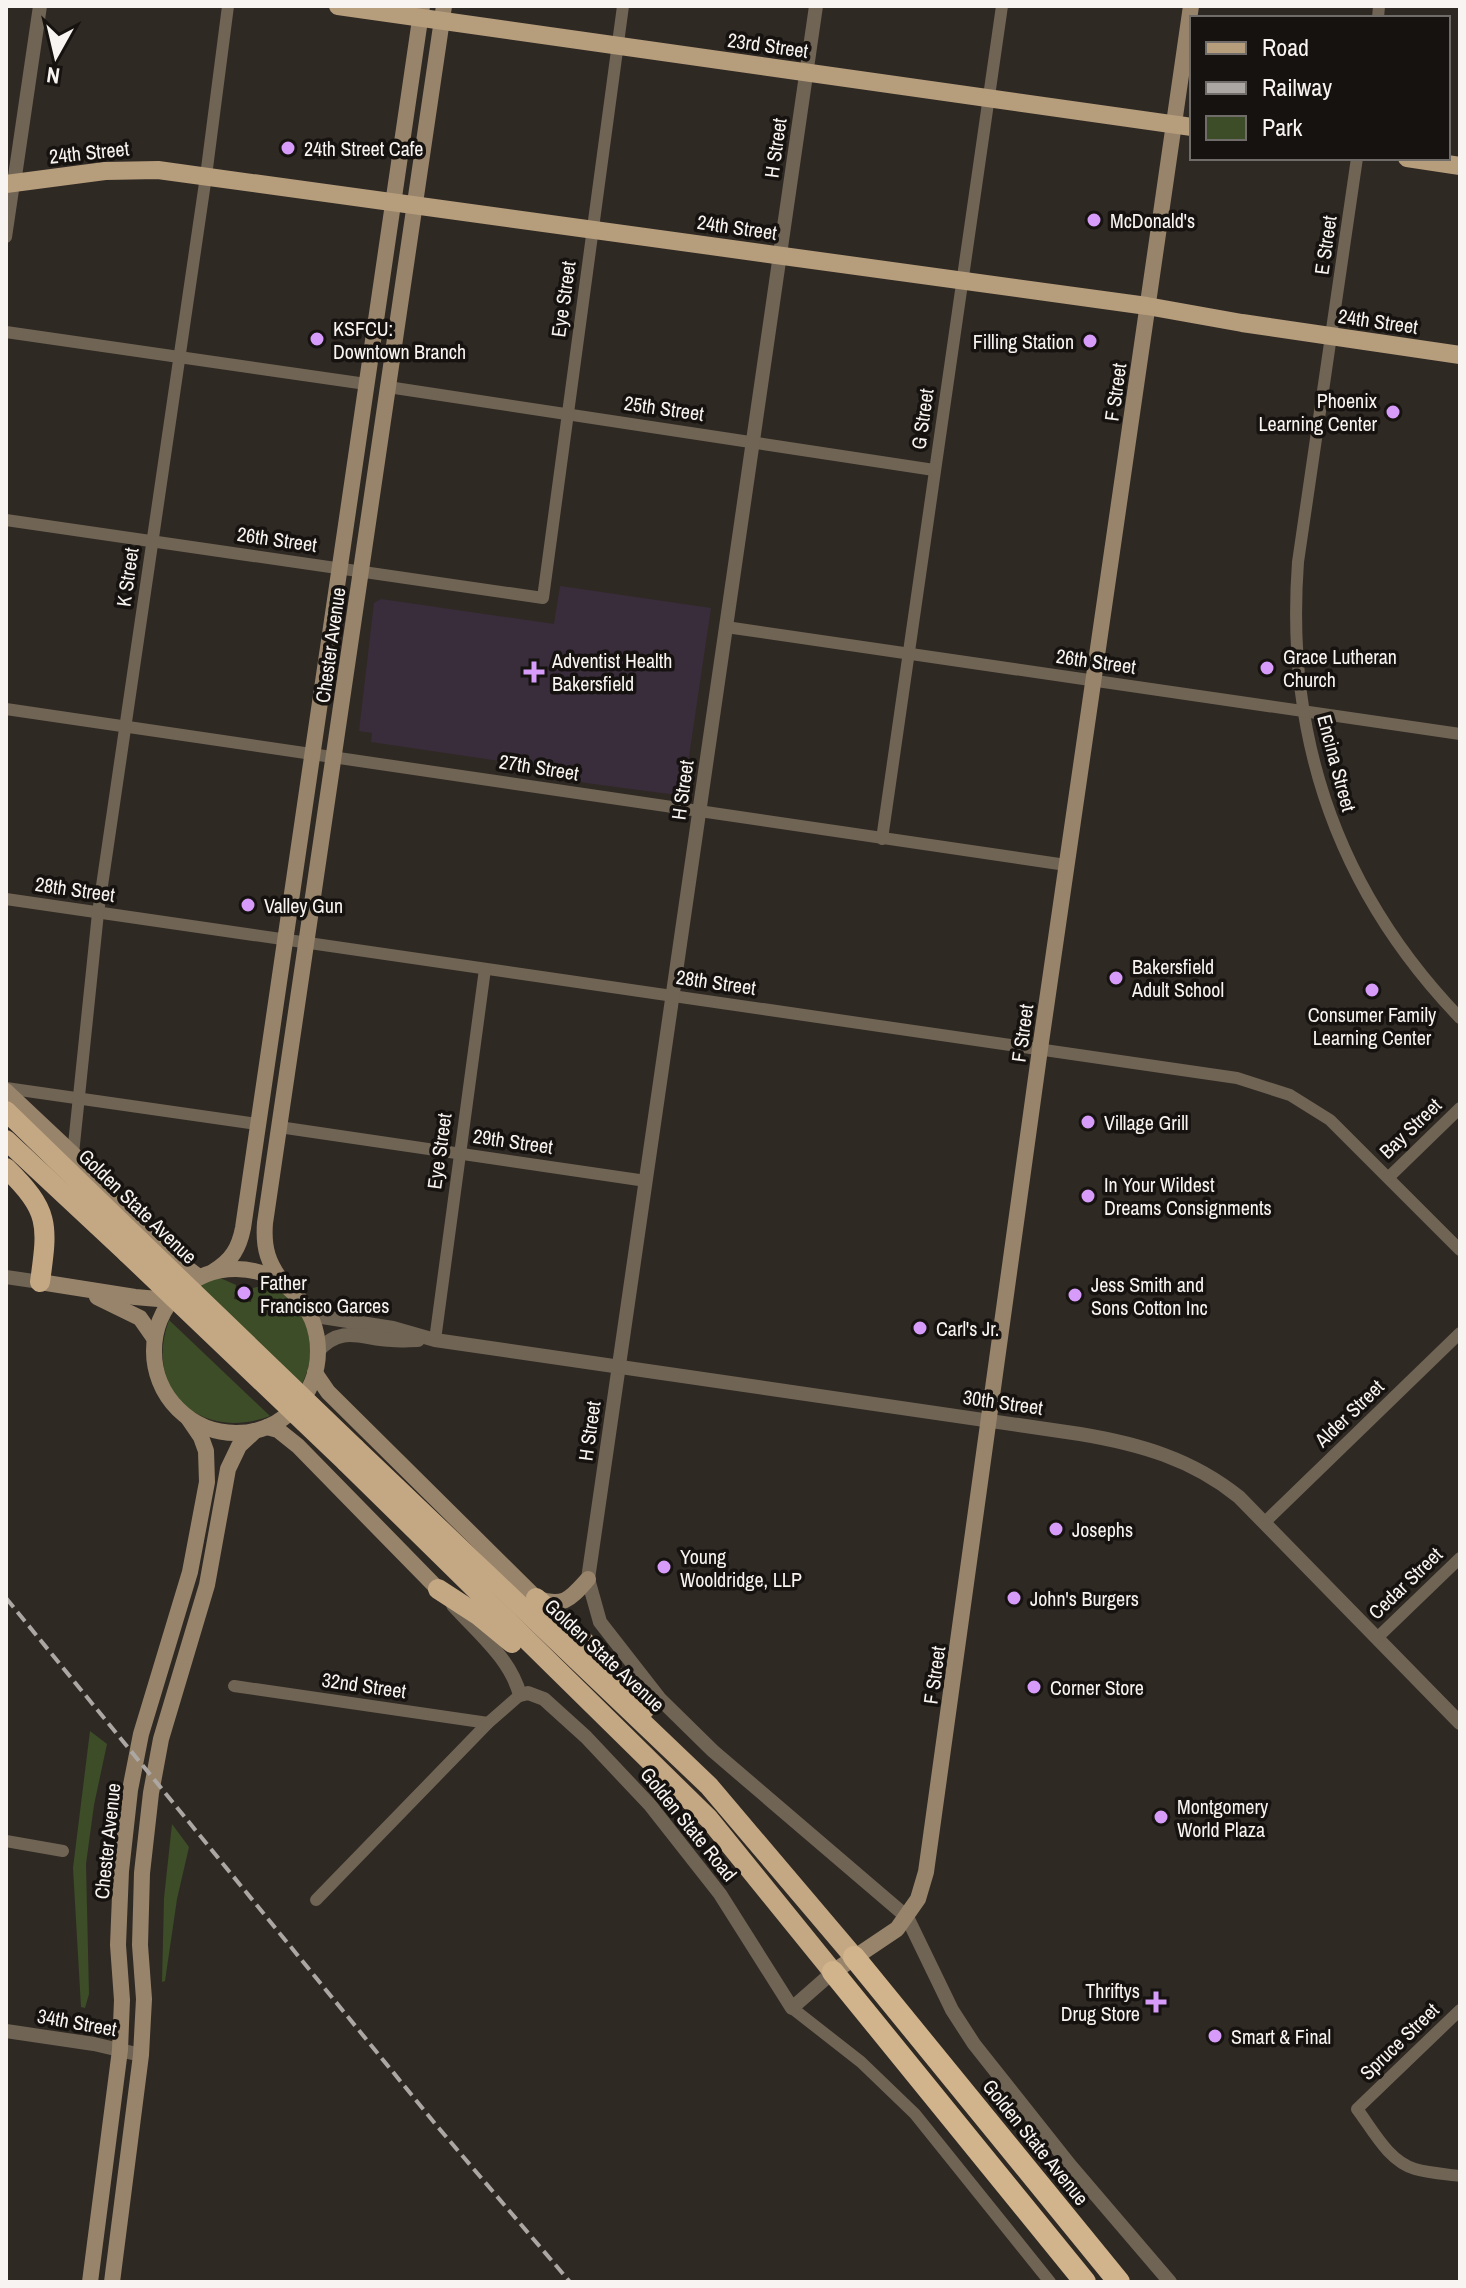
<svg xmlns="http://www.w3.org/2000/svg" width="1466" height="2288" viewBox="0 0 1466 2288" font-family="'Archivo Narrow',sans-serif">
	<rect width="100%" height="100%" fill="#2f2924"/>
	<polygon fill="#392d3b" points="560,586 711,608 684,790 677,795 586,783 523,768 520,764 371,742 372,733 359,731 374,603 381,599 554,624"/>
	<g fill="#3c4d28">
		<path d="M218,1277L236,1285L234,1299L251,1302L253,1288L272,1283C307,1306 322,1350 300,1387L198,1286Z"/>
		<path d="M169,1320L270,1416C201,1442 143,1391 169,1320Z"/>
		<polygon points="90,1731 107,1744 94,1805 86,1864 89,1994 85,2008 81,2007 73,1868"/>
		<polygon points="172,1824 189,1847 177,1899 165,1981 162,1982 164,1898"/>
	</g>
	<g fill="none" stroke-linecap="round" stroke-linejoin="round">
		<g stroke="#706454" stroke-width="12">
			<polyline points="1378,18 1379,6"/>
			<path d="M1357,158L1298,562C1285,738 1337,890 1460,1018"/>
			<polyline points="6,237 14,183"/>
			<polyline points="6,332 366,384"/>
			<polyline points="388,387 934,470"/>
			<polyline points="6,520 543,598 623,6"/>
			<polyline points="726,627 1460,734"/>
			<polyline points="6,709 1066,865"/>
			<polyline points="882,839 1002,6"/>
			<polyline points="6,899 1237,1078 1290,1095 1330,1120 1460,1250"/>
			<polyline points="6,1088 257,1124"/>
			<polyline points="279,1127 646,1181"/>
			<polyline points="73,1154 98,913 206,176 228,6"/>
			<polyline points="1389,1177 1460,1108"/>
			<polyline points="435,1340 485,969"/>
			<polyline points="1265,1522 1460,1333"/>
			<polyline points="1377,1638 1460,1558"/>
			<polyline points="234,1686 488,1723"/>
			<polyline points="6,1841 63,1851"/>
			<polyline points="316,1900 488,1723 520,1695"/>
			<polyline points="792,2008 861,2062 915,2114 1050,2282"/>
			<path d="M1460,2010L1357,2109C1373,2130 1388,2161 1415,2169C1429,2173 1445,2174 1460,2176"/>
		</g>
		<g stroke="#706454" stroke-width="14">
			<polyline points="816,6 588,1579 600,1622 660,1699 713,1751 907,1917 952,2010 974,2044 1070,2165 1170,2282"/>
			<polyline points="14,183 40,6"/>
			<polyline points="6,1277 40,1282"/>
			<path d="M307,1309L322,1317L393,1328L435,1340L1080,1434C1140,1444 1192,1459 1239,1497L1460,1723"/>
			<path d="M318,1351C342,1324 362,1339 392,1340C400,1341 409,1340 418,1340"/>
			<path d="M453,1605C478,1633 510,1658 520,1695L528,1693L544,1699L586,1737L650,1805L720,1894L792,2008L833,1972"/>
			<polyline points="6,2031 94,2044 141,2055"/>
		</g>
		<g stroke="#98846b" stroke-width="16">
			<polyline points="6,1091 73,1154 170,1255 199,1277"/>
			<circle cx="236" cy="1351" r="82"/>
			<path d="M214,1271C232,1260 239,1248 243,1228L422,6"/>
			<polyline points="40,1282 135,1297 170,1300"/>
			<path d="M284,1284C268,1264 263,1248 265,1223L444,6"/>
			<polyline points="97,1297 140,1318 154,1338"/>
			<path d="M315,1373L328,1392L536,1598C564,1608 570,1599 588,1579"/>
			<polyline points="267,1427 278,1430 298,1446 438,1589"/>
			<polyline points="833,1972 897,1929 918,1899 926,1872 1040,1049 1191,6"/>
			<polyline points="90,2282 120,2050 122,2000 118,1945 121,1871 130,1790 141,1734 190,1572 207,1482 206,1451 201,1437 188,1418"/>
			<polyline points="112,2282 141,2055 144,1999 140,1945 142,1873 151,1793 161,1739 207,1585 228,1469 239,1446 255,1431"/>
		</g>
		<g stroke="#b69d7c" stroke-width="18">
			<polyline points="338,6 1192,127"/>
			<polyline points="1407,158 1460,166"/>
			<polyline points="6,184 105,171 158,170 1147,306 1242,323 1460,355"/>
		</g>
		<g stroke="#c4a884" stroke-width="20">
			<polyline points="6,1111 140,1241"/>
			<polyline points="6,1140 127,1253"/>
			<path d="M6,1168C50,1211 48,1224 40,1282"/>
			<polyline points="355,1448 709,1786 854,1957"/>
			<polyline points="346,1462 709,1819 833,1972"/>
			<polyline points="438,1589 478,1615 512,1643"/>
			<polyline points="536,1598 590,1647 644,1710"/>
		</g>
		<g stroke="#d2b48c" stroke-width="22">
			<polyline points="854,1957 1119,2282"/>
			<polyline points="833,1972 1085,2282"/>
		</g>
		<polyline stroke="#aca7a3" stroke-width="4" stroke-dasharray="12 6" stroke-linecap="butt" points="6,1598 437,2126 570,2282"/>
		<g stroke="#c4a884" stroke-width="20">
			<polyline points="140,1241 355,1448"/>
			<polyline points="127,1253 346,1462"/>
		</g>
	</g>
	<g fill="#d79bf9" stroke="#151210" stroke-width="3">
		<circle cx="288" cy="148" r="8"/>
		<circle cx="1094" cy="220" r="8"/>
		<circle cx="317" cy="339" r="8"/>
		<circle cx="1090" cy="341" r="8"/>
		<circle cx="1393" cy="412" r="8"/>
		<circle cx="1267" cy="668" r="8"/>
		<path d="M530 660h8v8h8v8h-8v8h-8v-8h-8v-8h8z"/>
		<circle cx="248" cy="905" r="8"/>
		<circle cx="1116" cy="978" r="8"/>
		<circle cx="1372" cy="990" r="8"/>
		<circle cx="1088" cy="1122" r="8"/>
		<circle cx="1088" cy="1196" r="8"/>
		<circle cx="244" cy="1293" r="8"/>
		<circle cx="1075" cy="1295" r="8"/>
		<circle cx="920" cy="1328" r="8"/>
		<circle cx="1056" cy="1529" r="8"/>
		<circle cx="664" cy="1567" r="8"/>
		<circle cx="1014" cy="1598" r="8"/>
		<circle cx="1034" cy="1687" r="8"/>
		<circle cx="1161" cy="1817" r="8"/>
		<path d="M1152 1990h8v8h8v8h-8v8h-8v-8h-8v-8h8z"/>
		<circle cx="1215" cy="2036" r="8"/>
	</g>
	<g text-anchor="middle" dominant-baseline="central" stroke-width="7" stroke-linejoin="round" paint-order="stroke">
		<g font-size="20" fill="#f8f4f1" stroke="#151210">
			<text transform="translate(768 45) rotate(8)">23rd Street</text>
			<text transform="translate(775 148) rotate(-82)">H Street</text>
			<text transform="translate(89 152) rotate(-6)">24th Street</text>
			<text transform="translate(737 227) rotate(8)">24th Street</text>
			<text transform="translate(1325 245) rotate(-82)">E Street</text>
			<text transform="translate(563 299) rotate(-82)">Eye Street</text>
			<text transform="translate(1378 321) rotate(8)">24th Street</text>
			<text transform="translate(1115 392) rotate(-82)">F Street</text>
			<text transform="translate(664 408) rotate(8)">25th Street</text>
			<text transform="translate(922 419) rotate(-82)">G Street</text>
			<text transform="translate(277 539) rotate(8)">26th Street</text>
			<text transform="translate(127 577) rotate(-82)">K Street</text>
			<text transform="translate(330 645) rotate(-82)">Chester Avenue</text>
			<text transform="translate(1096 661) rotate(8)">26th Street</text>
			<text transform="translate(1337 763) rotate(75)">Encina Street</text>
			<text transform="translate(539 767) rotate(9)">27th Street</text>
			<text transform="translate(682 790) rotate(-82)">H Street</text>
			<text transform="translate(75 889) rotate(8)">28th Street</text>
			<text transform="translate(716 982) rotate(8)">28th Street</text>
			<text transform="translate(1022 1033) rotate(-82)">F Street</text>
			<text transform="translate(1410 1128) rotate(-44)">Bay Street</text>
			<text transform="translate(513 1141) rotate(8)">29th Street</text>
			<text transform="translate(439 1151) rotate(-82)">Eye Street</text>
			<text transform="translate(138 1206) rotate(44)">Golden State Avenue</text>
			<text transform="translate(1003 1402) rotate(8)">30th Street</text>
			<text transform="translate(1349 1413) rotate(-44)">Alder Street</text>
			<text transform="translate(589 1431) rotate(-82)">H Street</text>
			<text transform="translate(1405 1583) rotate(-44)">Cedar Street</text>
			<text transform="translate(605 1655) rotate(43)">Golden State Avenue</text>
			<text transform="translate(934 1675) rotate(-82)">F Street</text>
			<text transform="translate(364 1685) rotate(8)">32nd Street</text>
			<text transform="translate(689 1824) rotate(51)">Golden State Road</text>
			<text transform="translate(107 1841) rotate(-84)">Chester Avenue</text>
			<text transform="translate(77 2022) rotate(10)">34th Street</text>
			<text transform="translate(1399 2041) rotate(-44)">Spruce Street</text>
			<text transform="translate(1036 2142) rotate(51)">Golden State Avenue</text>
		</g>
		<g font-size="20" fill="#f8f4f1" stroke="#151210" text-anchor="start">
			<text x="304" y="148">24th Street Cafe</text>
			<text x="1110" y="220">McDonald's</text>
			<text x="333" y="328">KSFCU:<tspan x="333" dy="23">Downtown Branch</tspan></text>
			<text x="1074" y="341" text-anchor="end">Filling Station</text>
			<text x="1377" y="400" text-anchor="end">Phoenix<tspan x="1377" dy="23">Learning Center</tspan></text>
			<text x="1283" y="656">Grace Lutheran<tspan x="1283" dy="23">Church</tspan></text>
			<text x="552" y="660">Adventist Health<tspan x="552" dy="23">Bakersfield</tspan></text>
			<text x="264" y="905">Valley Gun</text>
			<text x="1132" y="966">Bakersfield<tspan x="1132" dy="23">Adult School</tspan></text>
			<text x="1372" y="1014" text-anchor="middle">Consumer Family<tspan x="1372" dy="23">Learning Center</tspan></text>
			<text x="1104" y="1122">Village Grill</text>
			<text x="1104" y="1184">In Your Wildest<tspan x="1104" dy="23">Dreams Consignments</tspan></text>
			<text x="260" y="1282">Father<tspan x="260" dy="23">Francisco Garces</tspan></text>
			<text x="1091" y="1284">Jess Smith and<tspan x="1091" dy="23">Sons Cotton Inc</tspan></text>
			<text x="936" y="1328">Carl's Jr.</text>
			<text x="1072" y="1529">Josephs</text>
			<text x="680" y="1556">Young<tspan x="680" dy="23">Wooldridge, LLP</tspan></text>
			<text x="1030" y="1598">John's Burgers</text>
			<text x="1050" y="1687">Corner Store</text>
			<text x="1177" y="1806">Montgomery<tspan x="1177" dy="23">World Plaza</tspan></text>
			<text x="1140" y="1990" text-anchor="end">Thriftys<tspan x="1140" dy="23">Drug Store</tspan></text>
			<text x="1231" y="2036">Smart &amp; Final</text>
		</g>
	</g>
	<rect width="1466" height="2288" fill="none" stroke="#f8f4f1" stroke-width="16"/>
	<rect x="1190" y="16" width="260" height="144" fill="#151210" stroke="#706c6a" stroke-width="2"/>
	<rect x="1206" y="42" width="40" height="12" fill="#b69d7c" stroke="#706c6a" stroke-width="2"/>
	<text x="1262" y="56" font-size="24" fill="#f8f4f1">Road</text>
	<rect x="1206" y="82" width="40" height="12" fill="#aca7a3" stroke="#706c6a" stroke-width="2"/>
	<text x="1262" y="96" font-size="24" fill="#f8f4f1">Railway</text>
	<rect x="1206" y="116" width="40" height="24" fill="#3c4d28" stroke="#706c6a" stroke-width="2"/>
	<text x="1262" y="136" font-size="24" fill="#f8f4f1">Park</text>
	<g transform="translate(56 56) rotate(188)" stroke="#151210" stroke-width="6" paint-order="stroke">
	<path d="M0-6L14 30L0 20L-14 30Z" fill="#f8f4f1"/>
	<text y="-12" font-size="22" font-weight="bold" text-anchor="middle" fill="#f8f4f1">N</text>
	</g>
</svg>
